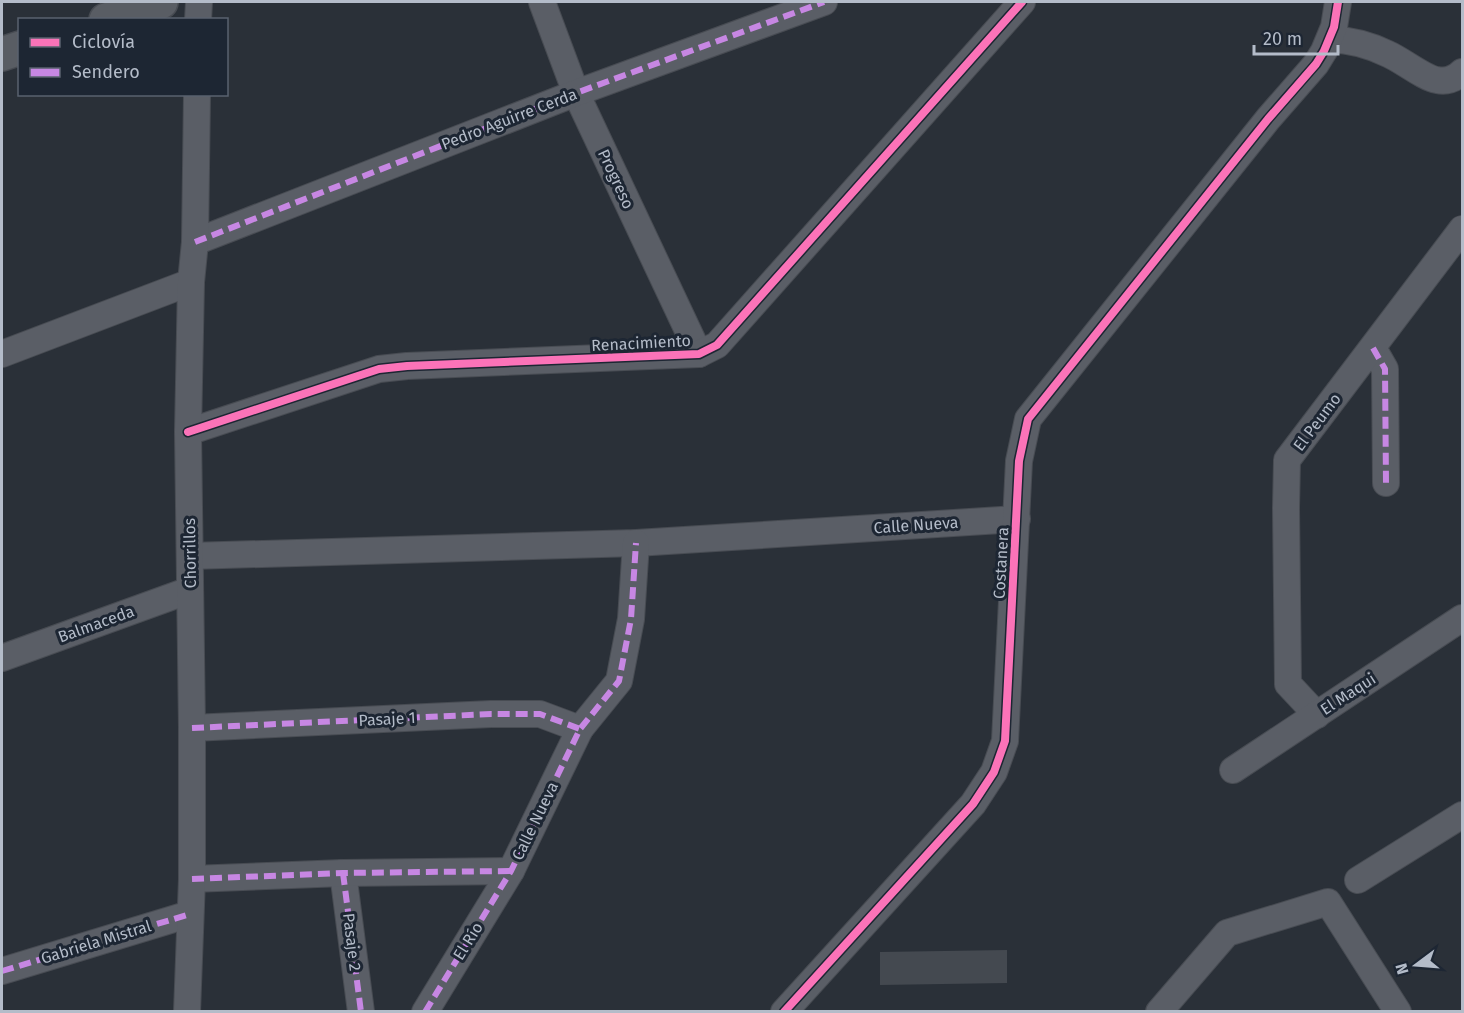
<svg xmlns="http://www.w3.org/2000/svg" width="1464" height="1013" viewBox="0 0 1464 1013" font-family="'Fira Sans',sans-serif">
	<rect width="100%" height="100%" fill="#2a3038"/>
	<polygon fill="#444950" points="1007,950 1007,983 880,985 880,952"/>
	<g fill="none" stroke-linecap="round" stroke-linejoin="round">
		<g stroke="#484c53" stroke-width="28">
			<g id="street">
				<polyline points="542,2 576,93 699,354"/>
				<polyline points="198,20 199,2"/>
				<path d="M1330,39C1350,40 1370,45 1388,54C1402,60 1424,78 1437,80C1447,82 1455,79 1462,72"/>
				<polyline points="195,242 576,93 824,2"/>
				<polyline points="1373,348 1385,369 1386,483"/>
				<polyline points="2,354 191,282"/>
				<polyline points="188,432 379,369 407,366 699,354 717,345 1022,2"/>
				<polyline points="190,556 636,543 1017,519"/>
				<polyline points="2,658 190,590"/>
				<polyline points="1317,715 1288,684 1286,508 1287,460 1462,229"/>
				<polyline points="192,728 491,714 540,714 580,729"/>
				<polyline points="1233,770 1462,618"/>
				<polyline points="343,873 361,1012"/>
				<polyline points="192,879 343,873 511,871"/>
				<polyline points="1358,880 1462,815"/>
				<polyline points="2,971 190,914"/>
				<polyline points="187,1012 192,879 192,728 188,432 191,282 195,242 197,94"/>
				<polyline points="425,1012 511,871 580,729 619,681 631,619 636,543"/>
				<polyline points="784,1012 973,804 994,772 1005,741 1019,461 1028,419 1268,119 1316,64 1324,51 1334,27 1338,2"/>
				<polyline points="1159,1012 1227,933 1328,902 1398,1012"/>
			</g>
		</g>
		<g stroke="#484c53" stroke-width="36">
			<g id="secondary">
				<polyline points="106,20 161,2"/>
				<polyline points="2,54 20,48"/>
			</g>
		</g>
		<use href="#street" stroke="#5a5e66" stroke-width="26"/>
		<use href="#secondary" stroke="#595d64" stroke-width="33"/>
		<g stroke="#c787e3" stroke-width="6" stroke-dasharray="12 6" stroke-linecap="butt">
			<polyline points="195,242 576,93 824,2"/>
			<polyline points="1373,348 1385,369 1386,483"/>
			<polyline points="192,728 491,714 540,714 580,729"/>
			<polyline points="343,873 361,1012"/>
			<polyline points="192,879 343,873 511,871"/>
			<polyline points="2,971 190,914"/>
			<polyline points="425,1012 511,871 580,729 619,681 631,619 636,543"/>
		</g>
		<g stroke="#1d2633" stroke-width="11">
			<g id="cycleway">
				<polyline points="188,432 379,369 407,366 699,354 717,345 1022,2"/>
				<polyline points="784,1012 973,804 994,772 1005,741 1019,461 1028,419 1268,119 1316,64 1324,51 1334,27 1338,2"/>
			</g>
		</g>
		<use href="#cycleway" stroke="#fb73b8" stroke-width="8"/>
	</g>
	<g text-anchor="middle" dominant-baseline="central" stroke-width="6" stroke-linejoin="round" paint-order="stroke">
		<g font-size="16" fill="#b4bcc9" stroke="#1d2633">
			<text transform="translate(509 119) rotate(-21)">Pedro Aguirre Cerda</text>
			<text transform="translate(616 179) rotate(65)">Progreso</text>
			<text transform="translate(641 343) rotate(-3)">Renacimiento</text>
			<text transform="translate(1317 422) rotate(-53)">El Peumo</text>
			<text transform="translate(916 525) rotate(-4)">Calle Nueva</text>
			<text transform="translate(190 553) rotate(-91)">Chorrillos</text>
			<text transform="translate(1001 563) rotate(-87)">Costanera</text>
			<text transform="translate(96 624) rotate(-20)">Balmaceda</text>
			<text transform="translate(1348 694) rotate(-33)">El Maqui</text>
			<text transform="translate(387 719) rotate(-3)">Pasaje 1</text>
			<text transform="translate(535 821) rotate(-64)">Calle Nueva</text>
			<text transform="translate(468 941) rotate(-58)">El Río</text>
			<text transform="translate(96 942) rotate(-17)">Gabriela Mistral</text>
			<text transform="translate(352 942) rotate(83)">Pasaje 2</text>
		</g>
	</g>
	<rect width="1464" height="1013" fill="none" stroke="#b4bcc9" stroke-width="6"/>
	<rect x="18" y="18" width="210" height="78" fill="#1d2633" stroke="#59626f" stroke-width="1.5"/>
	<rect x="30" y="38" width="30" height="9" fill="#fb73b8" stroke="#59626f" stroke-width="1.5"/>
	<text x="72" y="48" font-size="18" fill="#b4bcc9">Ciclovía</text>
	<rect x="30" y="68" width="30" height="9" fill="#c787e3" stroke="#59626f" stroke-width="1.5"/>
	<text x="72" y="78" font-size="18" fill="#b4bcc9">Sendero</text>
	<g transform="translate(1416 965) rotate(254)" stroke="#1d2633" stroke-width="4.5" paint-order="stroke">
	<path d="M0-4.5L10 22L0 15L-10 22Z" fill="#b4bcc9"/>
	<text y="-9" font-size="16" font-weight="bold" text-anchor="middle" fill="#b4bcc9">N</text>
	</g>
	<path d="M1254 45v9h84v-9" fill="none" stroke="#b4bcc9" stroke-width="3"/>
	<text x="1263" y="45" font-size="18" fill="#b4bcc9" stroke="#1d2633" stroke-width="4.5" paint-order="stroke">20 m</text>
</svg>
